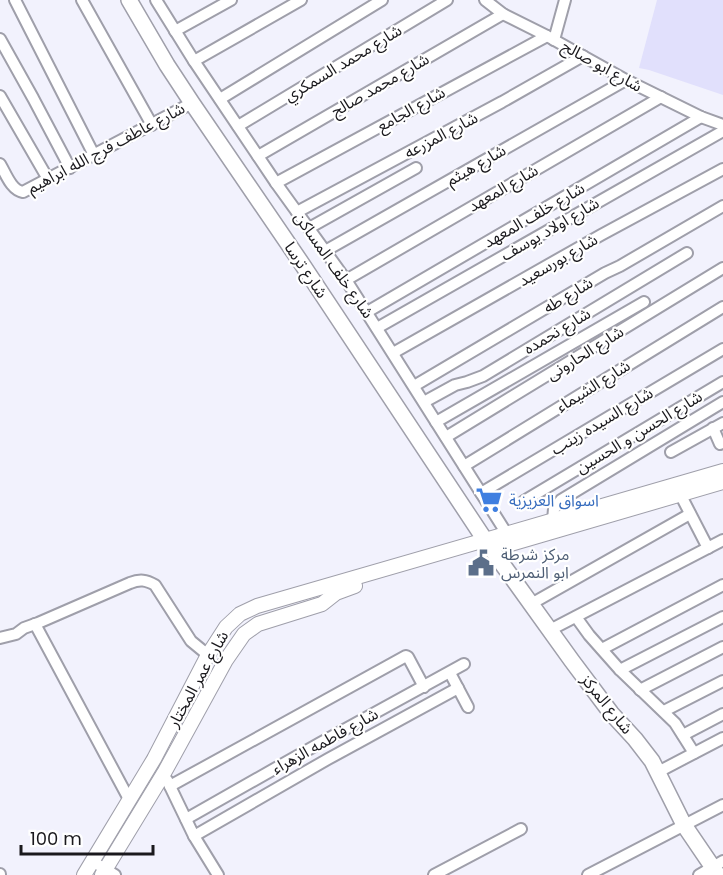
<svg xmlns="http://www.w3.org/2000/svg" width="723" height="875" viewBox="0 0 723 875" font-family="Poppins,'Noto Sans Arabic',sans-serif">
	<rect width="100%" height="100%" fill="#f2f2fd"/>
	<polygon fill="#e1e0fc" points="657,0 723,0 723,95 649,70 639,68"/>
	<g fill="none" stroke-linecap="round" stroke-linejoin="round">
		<g stroke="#9f9faa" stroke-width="14">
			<g id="minor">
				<polyline points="15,0 94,155"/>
				<polyline points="82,0 152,125"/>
				<polyline points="156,0 194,61 276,183 346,280 507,534"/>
				<polyline points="485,0 503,14 547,36 626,80 701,117 723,125"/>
				<polyline points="175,31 231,0"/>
				<polyline points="0,39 33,98 70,168"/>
				<polyline points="554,40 565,0"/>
				<polyline points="194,61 301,0"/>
				<polyline points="0,96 48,179"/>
				<polyline points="220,99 382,0"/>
				<polyline points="238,126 447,0"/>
				<polyline points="258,156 503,14"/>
				<path d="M0,164C6,174 11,190 23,192L192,103"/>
				<polyline points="276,183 547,36"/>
				<polyline points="297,212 502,102 583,56"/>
				<polyline points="309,228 416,168"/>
				<polyline points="325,251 626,80"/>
				<polyline points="346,280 661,97"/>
				<polyline points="367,312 701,117"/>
				<polyline points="377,328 723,131"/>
				<polyline points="393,353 601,235 723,169"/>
				<polyline points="414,386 605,273 620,266 723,206"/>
				<polyline points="424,402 455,385 467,382 483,376 687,253"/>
				<polyline points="436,422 644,302"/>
				<polyline points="713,428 720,444"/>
				<polyline points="446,437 723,268"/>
				<polyline points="671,452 723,423"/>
				<polyline points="464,466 723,307"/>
				<polyline points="677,488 708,548"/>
				<polyline points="481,493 723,349"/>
				<polyline points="524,501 723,382"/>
				<polyline points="553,520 554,509 561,500 723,402"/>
				<polyline points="531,604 690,514"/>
				<polyline points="576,617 589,635 620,670 675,723 694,753"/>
				<polyline points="35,624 130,801"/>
				<polyline points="550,630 723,540"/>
				<path d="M0,638L16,634L24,628L38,623L130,583C140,579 146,580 155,585L191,641L208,655"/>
				<polyline points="602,649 723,585"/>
				<polyline points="620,670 723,617"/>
				<polyline points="450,673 468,707"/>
				<polyline points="640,690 723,647"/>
				<polyline points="664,711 723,681"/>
				<polyline points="683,735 723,714"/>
				<polyline points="658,772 723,738"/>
				<polyline points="167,780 194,836 218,875"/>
				<polyline points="170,786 406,656 408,657 424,687"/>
				<polyline points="186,819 320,743 464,664"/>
				<polyline points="194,836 328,759 458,688"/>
				<polyline points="92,861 115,875"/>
				<polyline points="0,874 0,875"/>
				<polyline points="434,875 521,829"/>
				<polyline points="588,875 723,805"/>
				<polyline points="699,875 723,861"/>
			</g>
		</g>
		<g stroke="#9f9faa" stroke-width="16">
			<g id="tertiary">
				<polyline points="500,536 503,543 507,545 723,482"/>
				<polyline points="84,875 154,759 208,655 226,627 240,614 257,606 723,471"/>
				<polyline points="102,875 164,773 226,660 244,634 258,624 322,604 336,593 355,586"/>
			</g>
		</g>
		<g stroke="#9f9faa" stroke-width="18">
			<polyline id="secondary" points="129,0 167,65 192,103 302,264 485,540 572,661 611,713 635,739 652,761 684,825 718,875"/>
		</g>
		<use href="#minor" stroke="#fff" stroke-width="10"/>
		<use href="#tertiary" stroke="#fff" stroke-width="14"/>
		<use href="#secondary" stroke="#fff" stroke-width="15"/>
	</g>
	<defs>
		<g id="supermarket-bare" transform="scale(2.07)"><path d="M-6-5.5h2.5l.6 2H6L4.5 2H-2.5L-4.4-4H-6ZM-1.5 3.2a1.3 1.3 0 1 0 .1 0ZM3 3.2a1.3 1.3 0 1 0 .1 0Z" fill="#3f7fe0" stroke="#fff" stroke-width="2.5" paint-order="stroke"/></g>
		<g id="civic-bare" transform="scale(2.07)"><path d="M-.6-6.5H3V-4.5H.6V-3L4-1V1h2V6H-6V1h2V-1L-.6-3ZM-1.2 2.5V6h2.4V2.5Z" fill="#5c6f8a" stroke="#fff" stroke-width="2.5" paint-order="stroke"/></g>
	</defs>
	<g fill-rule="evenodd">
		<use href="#supermarket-bare" x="489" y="500"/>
		<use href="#civic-bare" x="481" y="563"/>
	</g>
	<g text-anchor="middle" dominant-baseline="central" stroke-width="4.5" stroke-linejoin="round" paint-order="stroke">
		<g font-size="16" fill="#1a191d" stroke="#fff">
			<text transform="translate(343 63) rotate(-31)">شارع محمد السمكري</text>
			<text transform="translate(602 66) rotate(29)">شارع ابو صالح</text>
			<text transform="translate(380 85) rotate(-30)">شارع محمد صالح</text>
			<text transform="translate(411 109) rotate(-29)">شارع الجامع</text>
			<text transform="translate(441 135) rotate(-28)">شارع المزرعه</text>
			<text transform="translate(106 148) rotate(-28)">شارع عاطف فرج الله ابراهيم</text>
			<text transform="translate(476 165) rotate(-30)">شارع هيثم</text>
			<text transform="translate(503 188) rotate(-30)">شارع المعهد</text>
			<text transform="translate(534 215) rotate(-30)">شارع خلف المعهد</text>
			<text transform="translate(550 229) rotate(-30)">شارع اولاد يوسف</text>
			<text transform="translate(558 260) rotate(-30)">شارع بورسعيد</text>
			<text transform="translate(334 265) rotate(55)">شارع خلف المساكن</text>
			<text transform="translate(306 270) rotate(56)">شارع ترسا</text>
			<text transform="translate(568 295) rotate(-31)">شارع طه</text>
			<text transform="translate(557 331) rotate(-31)">شارع نحمده</text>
			<text transform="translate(585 353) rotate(-32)">شارع الحارونى</text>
			<text transform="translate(593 386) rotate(-32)">شارع الشيماء</text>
			<text transform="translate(602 421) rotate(-31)">شارع السيده زينب</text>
			<text transform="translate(639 432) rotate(-31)">شارع الحسن و الحسين</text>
			<text transform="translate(198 679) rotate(-61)">شارع عمر المختار</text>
			<text transform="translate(607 704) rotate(51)">شارع المركز</text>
			<text transform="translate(325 741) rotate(-29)">شارع فاطمه الزهراء</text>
		</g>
		<g font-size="16" fill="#366cbe" stroke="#fff" text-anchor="start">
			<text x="509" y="500">اسواق العزيزية</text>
		</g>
		<g font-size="16" fill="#4e5e75" stroke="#fff" text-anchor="start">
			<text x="501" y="554">مركز شرطة<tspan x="501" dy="18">ابو النمرس</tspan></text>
		</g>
	</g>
	<path d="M21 845v9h132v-9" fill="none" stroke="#1a191d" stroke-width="3"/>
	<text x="30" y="845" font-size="18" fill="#1a191d" stroke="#ffffff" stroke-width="4.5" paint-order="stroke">100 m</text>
</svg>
